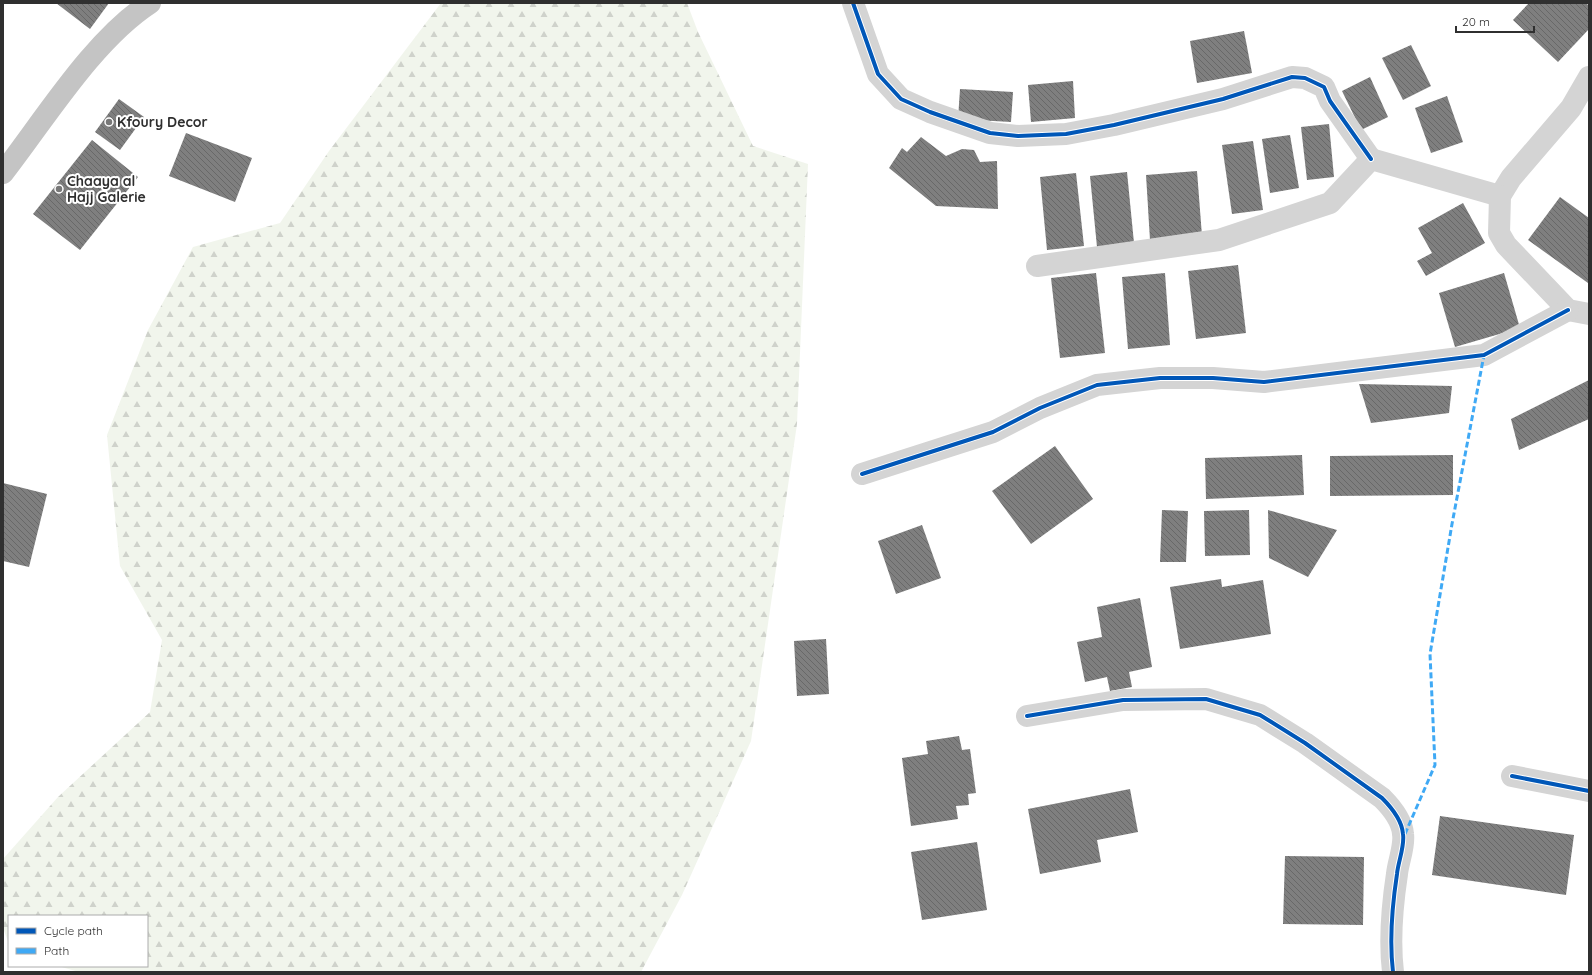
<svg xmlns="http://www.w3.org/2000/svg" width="1592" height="975" viewBox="0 0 1592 975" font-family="Quicksand,sans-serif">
	<defs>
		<pattern id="forest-firs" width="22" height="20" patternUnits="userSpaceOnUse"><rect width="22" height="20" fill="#f1f5ec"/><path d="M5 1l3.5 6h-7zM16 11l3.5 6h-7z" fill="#cfd2cb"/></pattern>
		<pattern id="building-back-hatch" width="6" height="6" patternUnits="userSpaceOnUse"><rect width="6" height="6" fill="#7f7f7f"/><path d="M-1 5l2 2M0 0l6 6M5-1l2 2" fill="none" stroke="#686868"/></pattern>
	</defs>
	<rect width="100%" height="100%" fill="#fff"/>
	<polygon fill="url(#forest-firs)" points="441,3 687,3 698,32 753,146 808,164 797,424 751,741 682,895 641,972 79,972 58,966 147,966 147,916 9,916 9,944 3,928 3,859 58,797 150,712 162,640 120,566 107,435 148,330 193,247 280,223 329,151"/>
	<g fill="url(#building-back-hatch)">
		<polygon points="56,3 109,3 90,29"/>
		<polygon points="1529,3 1586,3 1589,6 1589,29 1558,62 1513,20"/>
		<polygon points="1244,31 1252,73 1197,83 1190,41"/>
		<polygon points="1411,45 1431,86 1403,100 1382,58"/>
		<polygon points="1370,77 1388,117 1361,130 1342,91"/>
		<polygon points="1073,81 1075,118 1031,122 1028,85"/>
		<polygon points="960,89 1013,92 1011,122 958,119"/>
		<polygon points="1447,96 1463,142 1431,153 1415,108"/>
		<polygon points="119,99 144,117 120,150 95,132"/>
		<polygon points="1329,124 1334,177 1307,180 1301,127"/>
		<polygon points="186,133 252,158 235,202 169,176"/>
		<polygon points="1290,135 1299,188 1270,193 1262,139"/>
		<polygon points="921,137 946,156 962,149 974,150 980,162 997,161 998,209 936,206 889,168 902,148 907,152"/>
		<polygon points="92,140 138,177 80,250 33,214"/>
		<polygon points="1253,141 1263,210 1232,214 1222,145"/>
		<polygon points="1197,171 1202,236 1150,240 1146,175"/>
		<polygon points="1127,172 1134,243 1097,247 1090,176"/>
		<polygon points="1076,173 1084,246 1047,250 1040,177"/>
		<polygon points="1560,197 1589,218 1589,281 1588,283 1528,240"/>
		<polygon points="1463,203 1485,243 1426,276 1417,261 1432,253 1418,228"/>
		<polygon points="1238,265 1246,333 1196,339 1188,271"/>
		<polygon points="1096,273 1105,353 1060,358 1051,278"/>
		<polygon points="1165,273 1170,345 1128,349 1122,277"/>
		<polygon points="1504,273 1520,328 1455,347 1439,293"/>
		<polygon points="1589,380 1589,419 1519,450 1511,419"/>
		<polygon points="1359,384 1452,386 1449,413 1371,423"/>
		<polygon points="1055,446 1093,499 1031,544 992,491"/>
		<polygon points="1302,455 1304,495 1206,499 1205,458"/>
		<polygon points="1453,455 1453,495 1330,496 1330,456"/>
		<polygon points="3,483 47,494 29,567 3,561"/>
		<polygon points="1162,510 1188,511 1186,562 1160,562"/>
		<polygon points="1249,510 1250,555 1205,556 1204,511"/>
		<polygon points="1268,510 1337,530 1308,577 1269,558"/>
		<polygon points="922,525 941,578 896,594 878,541"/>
		<polygon points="1221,579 1222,587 1263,580 1271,634 1180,649 1170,587"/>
		<polygon points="1140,598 1152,667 1129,672 1132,687 1110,691 1107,677 1085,682 1077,642 1102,637 1097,607"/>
		<polygon points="826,639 829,694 797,696 794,641"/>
		<polygon points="959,736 962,750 970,749 976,793 968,794 969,805 956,806 958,819 911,826 902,758 928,754 926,741"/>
		<polygon points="1130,789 1138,832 1097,840 1101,862 1040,874 1028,809"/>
		<polygon points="1440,816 1574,835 1566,895 1432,875"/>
		<polygon points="977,842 987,910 922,920 911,852"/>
		<polygon points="1285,856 1364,857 1363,925 1283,924"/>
	</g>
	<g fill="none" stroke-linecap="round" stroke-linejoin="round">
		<g stroke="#d4d4d4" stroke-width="22">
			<polyline points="853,3 878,74 901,99 930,112 990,133 1018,136 1066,134 1114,125 1223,99 1292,77 1305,78 1324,87 1330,101 1371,159"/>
			<polyline points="1589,77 1571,108 1511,178 1500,196 1499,233 1506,245 1568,310 1589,314"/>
			<polyline points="1037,266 1219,240 1330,203 1371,159 1500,196"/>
			<polyline points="862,474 993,432 1040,408 1097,385 1160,378 1213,378 1264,382 1484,355 1568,310"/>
			<path d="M1027,716L1123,700L1206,699L1260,715L1305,743L1382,798C1392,808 1402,820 1403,834C1405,846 1398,862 1397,874C1392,907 1389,939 1393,972"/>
			<polyline points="1512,776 1589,791"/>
		</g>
		<path stroke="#c4c4c4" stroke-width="22" d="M3,173C45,119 93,40 150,3"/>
		<polyline stroke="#3fa9f5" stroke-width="3" stroke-dasharray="6 3" stroke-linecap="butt" points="1405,834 1435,765 1430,654 1452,524 1484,355"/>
		<g stroke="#fff" stroke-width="6">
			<g id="cycleway">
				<polyline points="853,3 878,74 901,99 930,112 990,133 1018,136 1066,134 1114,125 1223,99 1292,77 1305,78 1324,87 1330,101 1371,159"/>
				<polyline points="862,474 993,432 1040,408 1097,385 1160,378 1213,378 1264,382 1484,355 1568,310"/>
				<path d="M1027,716L1123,700L1206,699L1260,715L1305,743L1382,798C1392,808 1402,820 1403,834C1405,846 1398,862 1397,874C1392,907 1389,939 1393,972"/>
				<polyline points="1512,776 1589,791"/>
			</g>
		</g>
		<use href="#cycleway" stroke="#0057b8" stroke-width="4"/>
	</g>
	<g fill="#787878" stroke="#fff" stroke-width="1.5">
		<circle cx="109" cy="122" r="4"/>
		<circle cx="59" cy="189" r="4"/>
	</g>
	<g text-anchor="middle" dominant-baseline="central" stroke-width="4" stroke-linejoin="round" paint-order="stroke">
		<g font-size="14" font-weight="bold" fill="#2f2f2f" stroke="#fff" text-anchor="start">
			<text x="117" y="122">Kfoury Decor</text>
			<text x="67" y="181">Chaaya al<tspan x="67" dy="16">Hajj Galerie</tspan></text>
		</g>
	</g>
	<rect width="1592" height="975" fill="none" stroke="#2f2f2f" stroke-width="8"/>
	<rect x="8" y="915" width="140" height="52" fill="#ffffff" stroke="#acacac"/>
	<rect x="16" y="928" width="20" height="6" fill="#0057b8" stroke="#acacac"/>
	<text x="44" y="935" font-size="12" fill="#2f2f2f">Cycle path</text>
	<rect x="16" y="948" width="20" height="6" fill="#3fa9f5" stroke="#acacac"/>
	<text x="44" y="955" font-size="12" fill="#2f2f2f">Path</text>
	<path d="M1456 26v6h78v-6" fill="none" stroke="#2f2f2f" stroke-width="2"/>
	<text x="1462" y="26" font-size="12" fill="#2f2f2f" stroke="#ffffff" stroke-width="3" paint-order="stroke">20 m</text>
</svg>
